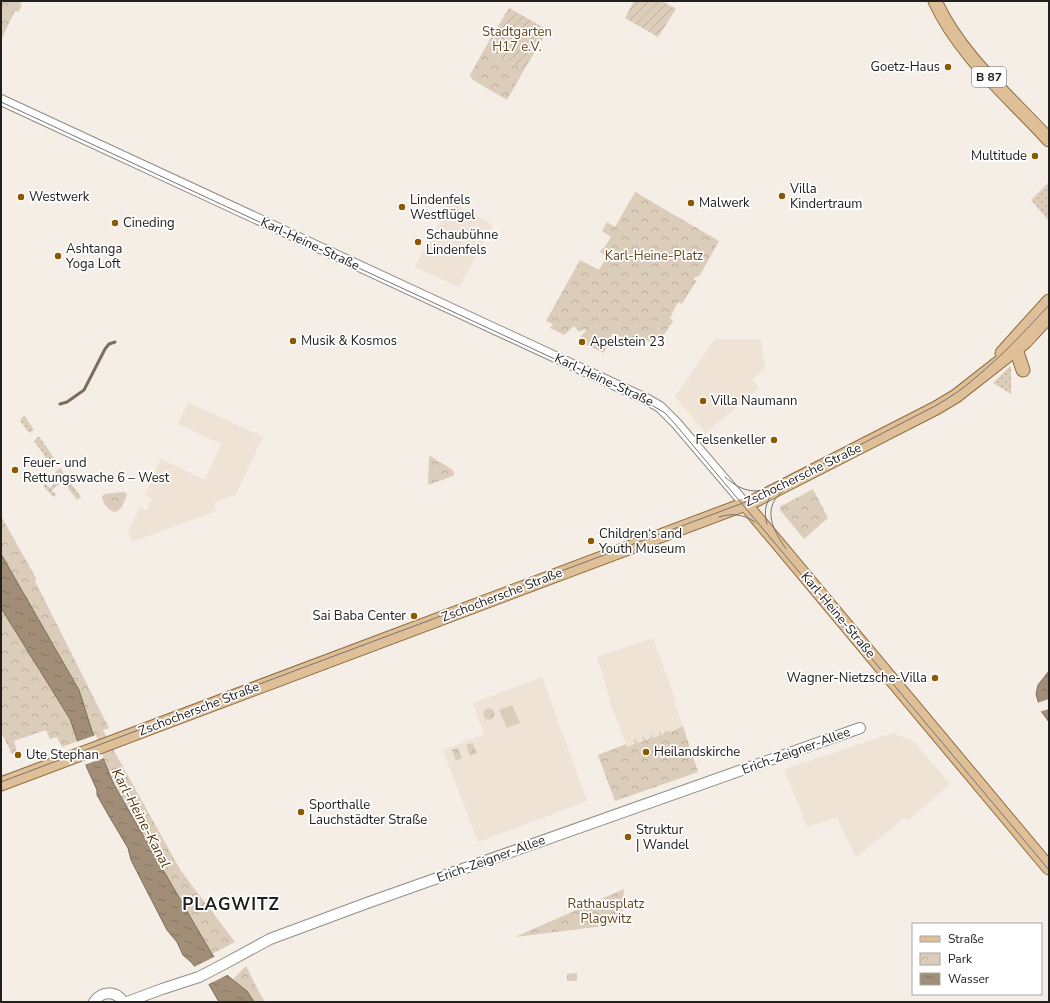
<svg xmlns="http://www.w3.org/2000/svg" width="1050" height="1003" viewBox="0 0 1050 1003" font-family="'Nunito Sans',sans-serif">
	<defs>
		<pattern id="grass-dots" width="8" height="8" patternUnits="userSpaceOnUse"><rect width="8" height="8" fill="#dcccba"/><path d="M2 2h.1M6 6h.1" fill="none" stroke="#bcaf9f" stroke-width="1.8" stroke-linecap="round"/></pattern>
		<pattern id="park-crowns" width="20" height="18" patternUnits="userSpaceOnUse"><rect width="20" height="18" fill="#dcccba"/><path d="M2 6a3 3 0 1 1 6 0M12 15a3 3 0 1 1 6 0" fill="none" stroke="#bcaf9f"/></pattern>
		<pattern id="garden-furrows" width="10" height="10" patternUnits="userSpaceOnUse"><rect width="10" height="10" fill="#dcccba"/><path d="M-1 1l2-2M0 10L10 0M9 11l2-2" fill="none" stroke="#bcaf9f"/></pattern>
		<pattern id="water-ripples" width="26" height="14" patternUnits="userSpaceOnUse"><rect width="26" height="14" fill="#a28e76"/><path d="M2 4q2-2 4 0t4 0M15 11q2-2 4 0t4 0" fill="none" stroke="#847460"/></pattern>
	</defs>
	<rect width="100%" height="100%" fill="#f4eee7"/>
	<g fill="#eee3d5">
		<polygon points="451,202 493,225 459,287 415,267"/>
		<polygon points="715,339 761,339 765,368 752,380 759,388 706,433 675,397"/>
		<polygon points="188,402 263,437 236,494 214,503 216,511 132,542 128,531 139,509 141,508 147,510 152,499 145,495 161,459 205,480 221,444 178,424"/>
		<polygon points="653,638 676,701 674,702 683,726 627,747 610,702 605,682 597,657"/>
		<polygon points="542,677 587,801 478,842 443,750 484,734 473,703"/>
		<polygon points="893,733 913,741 950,784 909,820 905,817 869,847 856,857 842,829 837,817 807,827 784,769"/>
	</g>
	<g fill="url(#grass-dots)">
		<polygon points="1049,182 1049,221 1031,200"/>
		<polygon points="1010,366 1011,368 1011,394 993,383"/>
		<polygon points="24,415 34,430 29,433 20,421"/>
		<polygon points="39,436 54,458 49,462 34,441"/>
		<polygon points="60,468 81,497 77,500 63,481 52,490 56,495 53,497 43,486 45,484 50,488 60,477 55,472"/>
	</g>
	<g fill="url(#park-crowns)">
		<polygon points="1,1 22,1 20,5 22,5 18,12 15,11 1,40"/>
		<polygon points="485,48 524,70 507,100 473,80 470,75"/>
		<polygon points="635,192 719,241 700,275 694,278 694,280 697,280 682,304 678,302 670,318 673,321 662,338 637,344 613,333 604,353 588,346 580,337 586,331 584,329 579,332 574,326 564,335 550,328 553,324 546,321 580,260 599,270 607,256 600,252 603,248 604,248 611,237 602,231 607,222 615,227"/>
		<polygon points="430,456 453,470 454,474 453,476 428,485 429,457"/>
		<polygon points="813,489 828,518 804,539 780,510 780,506 787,503"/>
		<path d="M123,492L126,493L127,495C124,502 122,511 114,512C108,509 102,503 102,496L105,494Z"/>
		<polygon points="1,516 36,578 35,581 109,728 103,730 113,749 181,871 235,942 212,954 195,925 114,785 92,731 79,690 1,554"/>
		<polygon points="1,608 70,719 78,741 62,747 57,737 50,739 46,730 14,741 17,752 12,754 1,732"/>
		<circle cx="489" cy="714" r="5.5"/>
		<polygon points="683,726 698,772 615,801 598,755 626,744 627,747 635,744 634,740 636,739 637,743 644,741 642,737 644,736 645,740 651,738 650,734 651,734 653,738 660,735 659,731 660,731 662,735 664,734 665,731 668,731 670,732"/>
		<polygon points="473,743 477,753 470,756 466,745"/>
		<polygon points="458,748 462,758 456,761 452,750"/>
		<polygon points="624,889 621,924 515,937"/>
		<polygon points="246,966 258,990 265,1002 254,1002 247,991 233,979"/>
		<polygon points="577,973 577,981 567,981 567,974"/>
	</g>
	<g fill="url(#garden-furrows)">
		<polygon points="634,1 662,1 676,9 658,37 625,18"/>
		<polygon points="509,8 548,30 524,70 485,48"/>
	</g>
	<polygon fill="#dcccba" points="512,705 520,723 507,728 499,710"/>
	<g fill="url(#water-ripples)" stroke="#7c6d5c">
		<polygon points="1,554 79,690 92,731 114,785 195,925 212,954 228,976 247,991 254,1002 219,1002 207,981 191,962 183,955 177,942 167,930 131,860 128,848 109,816 97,795 97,790 87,768 70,719 1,608"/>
		<polygon points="1049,671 1049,722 1041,711 1036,694 1038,685"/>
	</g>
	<g fill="#f4eee7">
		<polygon points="1049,699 1049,709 1039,712 1037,703"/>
		<polygon points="96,735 104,758 84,765 76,742"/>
		<polygon points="216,956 229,974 207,985 196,971 194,967"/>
	</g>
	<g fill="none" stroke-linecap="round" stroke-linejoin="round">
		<polyline stroke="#7c6d5c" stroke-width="3" points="60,404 67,402 84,390 105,349 109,344 115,342"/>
		<g stroke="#928d86" stroke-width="12">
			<g id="minor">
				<polyline points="1,100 648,400 660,407 676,423 745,504"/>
				<path d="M94,1002C101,991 116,990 123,1002"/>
				<polyline points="127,1002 162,989 199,977 224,964 270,939 367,903 860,728"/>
			</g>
		</g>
		<g stroke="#8f6c3f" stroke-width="15">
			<g id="major">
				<path d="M935,1C960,56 1009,96 1049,140"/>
				<polyline points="1016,341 1016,349 1023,370"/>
				<polyline points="1002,353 1049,301"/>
				<polyline points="745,504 1049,868"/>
				<polyline points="1,784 756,500 936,408 956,396 1025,342 1049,316"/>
			</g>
		</g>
		<use href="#minor" stroke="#fff" stroke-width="10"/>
		<use href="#major" stroke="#dfbf97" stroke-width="13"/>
		<g stroke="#77736f" stroke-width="1">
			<polyline points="1,102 643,400 665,413 675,424 1049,870"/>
			<path d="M725,477C739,489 750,494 769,489"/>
			<path d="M719,517C732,513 743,514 755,522"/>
			<path d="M767,524C763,511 766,500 775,491"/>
			<path d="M786,549C776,534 763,514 777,497C781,492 786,489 791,485"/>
			<path d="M1,782L294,671L743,503L767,493L935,406C949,398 963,389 975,378C1002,356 1026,330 1049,305"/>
		</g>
	</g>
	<g fill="#8a5901" stroke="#fff" stroke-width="1.5">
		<circle cx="948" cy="67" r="4"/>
		<circle cx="1035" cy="156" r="4"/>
		<circle cx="782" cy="196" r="4"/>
		<circle cx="21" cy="197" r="4"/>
		<circle cx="691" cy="203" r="4"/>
		<circle cx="402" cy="207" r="4"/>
		<circle cx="115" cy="223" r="4"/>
		<circle cx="418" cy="242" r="4"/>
		<circle cx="58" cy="256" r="4"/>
		<circle cx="293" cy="341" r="4"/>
		<circle cx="582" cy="342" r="4"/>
		<circle cx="703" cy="401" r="4"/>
		<circle cx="774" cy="440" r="4"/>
		<circle cx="15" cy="470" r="4"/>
		<circle cx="591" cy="541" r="4"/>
		<circle cx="414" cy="616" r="4"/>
		<circle cx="935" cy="678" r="4"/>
		<circle cx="646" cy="752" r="4"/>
		<circle cx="18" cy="755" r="4"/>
		<circle cx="301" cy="812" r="4"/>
		<circle cx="628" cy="837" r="4"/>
	</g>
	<g text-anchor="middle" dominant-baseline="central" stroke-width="3.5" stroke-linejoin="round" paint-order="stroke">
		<rect fill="#fff" stroke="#646362" stroke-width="1" x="972" y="67" width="34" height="20" rx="3"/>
		<g font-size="12" font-weight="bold" fill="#22201e">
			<text x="989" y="77">B 87</text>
		</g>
		<g font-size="13" fill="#65461c" stroke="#fff">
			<text x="517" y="32">Stadtgarten<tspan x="517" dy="15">H17 e.V.</tspan></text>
			<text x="654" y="256">Karl-Heine-Platz</text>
			<text x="606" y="904">Rathausplatz<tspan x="606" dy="15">Plagwitz</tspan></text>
		</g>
		<g font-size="13" fill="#22201e" stroke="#fff" text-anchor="start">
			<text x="940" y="67" text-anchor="end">Goetz-Haus</text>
			<text x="1027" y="156" text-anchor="end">Multitude</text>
			<text x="790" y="189">Villa<tspan x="790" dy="15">Kindertraum</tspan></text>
			<text x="29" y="197">Westwerk</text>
			<text x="410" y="200">Lindenfels<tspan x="410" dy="15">Westflügel</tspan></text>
			<text x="699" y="203">Malwerk</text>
			<text x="123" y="223">Cineding</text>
			<text x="426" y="235">Schaubühne<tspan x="426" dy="15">Lindenfels</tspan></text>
			<text x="66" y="249">Ashtanga<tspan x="66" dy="15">Yoga Loft</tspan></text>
			<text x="301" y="341">Musik &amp; Kosmos</text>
			<text x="590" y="342">Apelstein 23</text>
			<text x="711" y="401">Villa Naumann</text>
			<text x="766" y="440" text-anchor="end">Felsenkeller</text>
			<text x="23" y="463">Feuer- und<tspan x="23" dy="15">Rettungswache 6 – West</tspan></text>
			<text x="599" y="534">Children‘s and<tspan x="599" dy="15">Youth Museum</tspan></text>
			<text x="406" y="616" text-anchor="end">Sai Baba Center</text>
			<text x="927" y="678" text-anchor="end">Wagner-Nietzsche-Villa</text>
			<text x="654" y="752">Heilandskirche</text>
			<text x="26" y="755">Ute Stephan</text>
			<text x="309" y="805">Sporthalle<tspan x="309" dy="15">Lauchstädter Straße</tspan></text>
			<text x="636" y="830">Struktur<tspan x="636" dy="15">| Wandel</tspan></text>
		</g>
		<g font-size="13" fill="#22201e" stroke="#fff">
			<text transform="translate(310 244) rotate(25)">Karl-Heine-Straße</text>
			<text transform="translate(604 380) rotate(25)">Karl-Heine-Straße</text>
			<text transform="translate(803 475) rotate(-26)">Zschochersche Straße</text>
			<text transform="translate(502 595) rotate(-21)">Zschochersche Straße</text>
			<text transform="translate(838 615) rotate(50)">Karl-Heine-Straße</text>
			<text transform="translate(199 709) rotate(-21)">Zschochersche Straße</text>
			<text transform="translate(796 751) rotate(-20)">Erich-Zeigner-Allee</text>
			<text transform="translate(491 859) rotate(-20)">Erich-Zeigner-Allee</text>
		</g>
		<g font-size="14" font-style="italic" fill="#553709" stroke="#fff">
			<text transform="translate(141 818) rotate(62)">Karl-Heine-Kanal</text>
		</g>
		<g font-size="17" font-weight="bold" letter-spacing="1" fill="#22201e" stroke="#fff">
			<text x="231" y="904">PLAGWITZ</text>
		</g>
	</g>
	<rect width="1050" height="1003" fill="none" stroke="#22201e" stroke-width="4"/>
	<rect x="912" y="923" width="130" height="72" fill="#ffffff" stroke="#a7a6a5"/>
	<rect x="920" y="936" width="20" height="6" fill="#dfbf97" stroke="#a7a6a5"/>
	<text x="948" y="943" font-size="12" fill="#22201e">Straße</text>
	<rect x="920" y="953" width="20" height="12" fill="url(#park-crowns)" stroke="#a7a6a5"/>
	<text x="948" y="963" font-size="12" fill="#22201e">Park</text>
	<rect x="920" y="973" width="20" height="12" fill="url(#water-ripples)" stroke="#a7a6a5"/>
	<text x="948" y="983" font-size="12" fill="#22201e">Wasser</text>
</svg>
